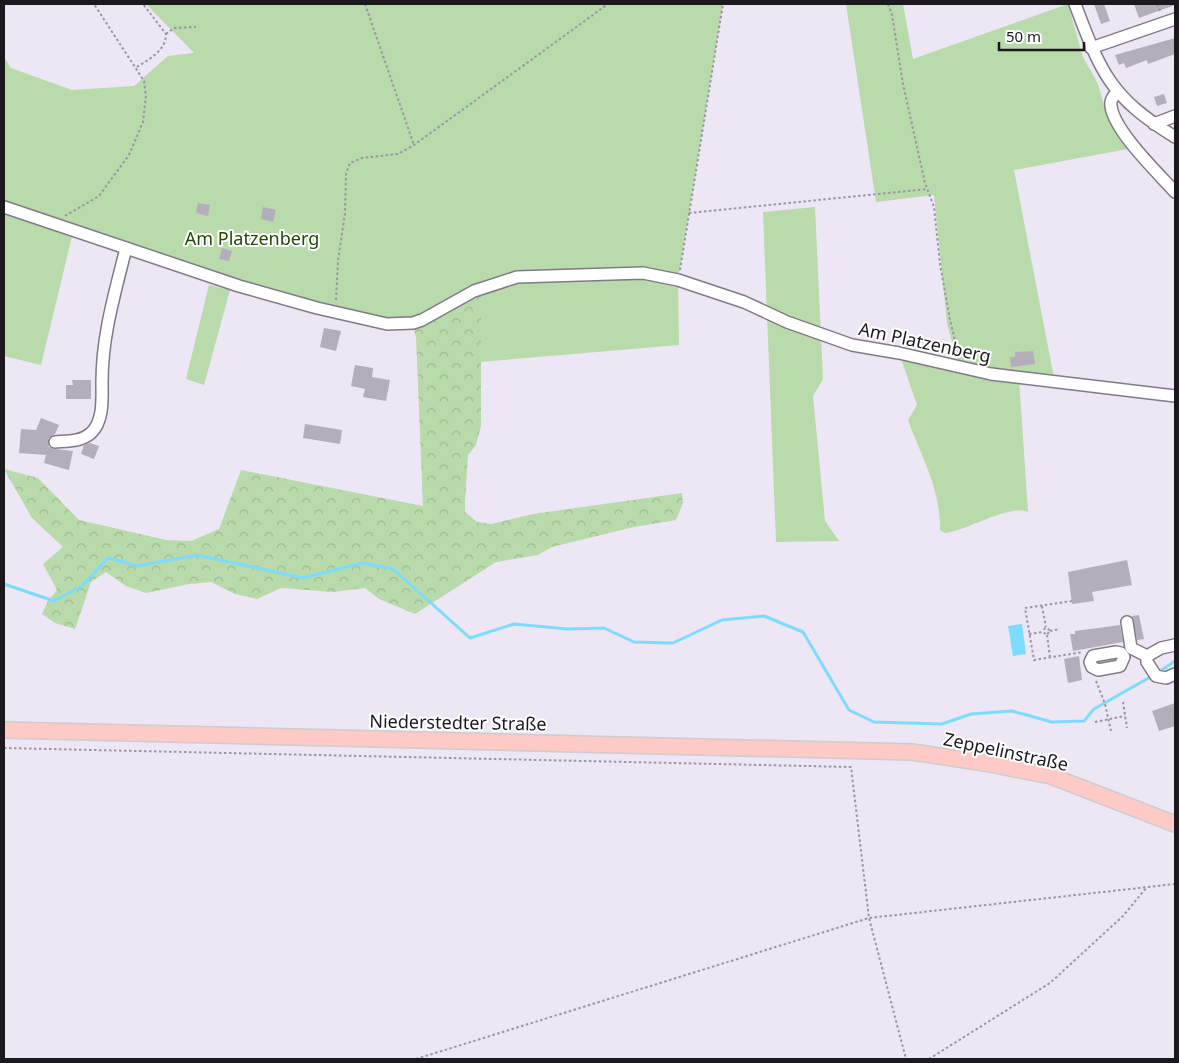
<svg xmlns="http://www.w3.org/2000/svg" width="1179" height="1063" viewBox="0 0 1179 1063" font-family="'Noto Sans',sans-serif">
	<defs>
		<pattern id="forest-crowns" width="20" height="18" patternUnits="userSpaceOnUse" patternTransform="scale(1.25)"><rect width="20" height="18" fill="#b9daab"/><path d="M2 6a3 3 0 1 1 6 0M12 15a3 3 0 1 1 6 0" fill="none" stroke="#9eba93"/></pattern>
	</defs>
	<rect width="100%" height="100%" fill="#ede6f5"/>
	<g fill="#b9daab">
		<polygon points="146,4 723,4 678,280 679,345 480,362 481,291 424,318 387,321 304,301 74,228 41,365 4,356 4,57 11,68 72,90 134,86 168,56 194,53"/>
		<path d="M846,4H903L913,59L1068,4L1083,57L1098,84L1108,119L1128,149L1014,170L1055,383L1019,378L1028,512C1008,504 967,531 945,533L940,530C941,489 921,456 908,420L917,405L899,353L959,367L947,323L934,195L876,202Z"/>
		<polygon points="815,207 823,379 813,396 825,521 839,541 776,542 763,212"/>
		<polygon points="209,285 230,290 204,385 186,379"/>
	</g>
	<polygon fill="url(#forest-crowns)" points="481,291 481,426 476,445 468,455 465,502 465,512 477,522 491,524 533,514 682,493 683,503 676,520 634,527 552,547 538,555 496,562 415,614 379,599 365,588 333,592 281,588 257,599 235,594 211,582 189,584 146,593 126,586 106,572 91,582 75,629 55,623 42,614 48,601 57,590 43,564 63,547 32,518 4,469 38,478 79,520 166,540 191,541 219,529 241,470 423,506 416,337 413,326"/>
	<polygon fill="#7ddcfb" points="1022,624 1026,654 1013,656 1008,626"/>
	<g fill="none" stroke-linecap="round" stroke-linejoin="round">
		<g stroke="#7ddcfb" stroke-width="3">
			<polyline points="4,584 54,601 82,586 108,558 138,566 197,555 303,578 362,563 393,569 470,638 514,624 568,629 604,628 634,642 673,643 722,620 764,616 803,632 849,710 874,722 942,724 971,714 1012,711 1052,722 1084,721 1094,709 1152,676"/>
			<polyline points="1159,672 1175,661"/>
		</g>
	</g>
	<g fill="#b4aebc">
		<polygon points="1094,4 1104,4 1110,21 1101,24"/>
		<polygon points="1134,4 1175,4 1175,5 1139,18"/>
		<polygon points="1175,38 1175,54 1148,64 1147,60 1126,68 1124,63 1119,65 1115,55"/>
		<polygon points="1164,94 1167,103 1157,106 1154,97"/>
		<polygon points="198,203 210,205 208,216 196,213"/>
		<polygon points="263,207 276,210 273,222 261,219"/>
		<polygon points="222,248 232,251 229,261 219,259"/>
		<polygon points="324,328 341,331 336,351 320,347"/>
		<polygon points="1033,351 1035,364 1011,367 1010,357 1015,357 1015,352"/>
		<polygon points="355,365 373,368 372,377 390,380 386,401 363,397 365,389 351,386"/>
		<polygon points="72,380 91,380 91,399 66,399 66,385 73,385"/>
		<polygon points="41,418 59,425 55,434 48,439 49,447 55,449 73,451 69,470 44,463 46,455 19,453 21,429 36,430"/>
		<polygon points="305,424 342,430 340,444 303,438"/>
		<polygon points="90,443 99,446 94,459 81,454 84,445"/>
		<polygon points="1127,560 1132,585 1092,592 1094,601 1072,604 1068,572"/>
		<polygon points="1139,615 1144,639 1137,640 1132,616"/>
		<polygon points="1120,625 1123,642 1073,651 1070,634 1075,634 1075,631"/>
		<polygon points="1079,656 1082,680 1068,683 1064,659"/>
		<polygon points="1175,703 1175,726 1159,731 1152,711"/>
	</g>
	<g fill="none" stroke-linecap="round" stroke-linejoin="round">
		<g stroke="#807a87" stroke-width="14">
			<g id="minor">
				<path d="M1075,4C1101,73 1110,97 1175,137"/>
				<polyline points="1091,48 1175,19"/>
				<path d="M1117,92C1113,97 1110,100 1111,106C1114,131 1158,173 1175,192"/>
				<polyline points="1154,124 1175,116"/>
				<polyline points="4,207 239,286 317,308 387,324 413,323 422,320 474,291 517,277 643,273 678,280 744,302 787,322 852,345 899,353 991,374 1175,396"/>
				<path d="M55,442C67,441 81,442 91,433C104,421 102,398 102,382C102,335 115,293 126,248"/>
				<polyline points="1127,622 1131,648 1147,656 1161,648 1175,645"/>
				<polygon points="1116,652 1121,653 1124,657 1120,666 1098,670 1092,667 1090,662 1093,656"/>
				<polyline points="1147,656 1147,662 1156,676 1166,678 1175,674"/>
			</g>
		</g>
		<g stroke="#cdccce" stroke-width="18">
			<polyline id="major" points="4,730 912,752 985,763 1051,776 1175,824"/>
		</g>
		<g stroke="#9a95a0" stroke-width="2" stroke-dasharray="2.5 2.5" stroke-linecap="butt">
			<polyline points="365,4 414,145"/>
			<polyline points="888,4 892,15 903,84 925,183 934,207 940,264 950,320 959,356"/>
			<polyline points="1157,4 1160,11"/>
			<polyline points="166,34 174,28 196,27"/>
			<path d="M137,67C149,59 166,51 166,34L143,4"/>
			<polyline points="689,213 927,189"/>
			<polyline points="65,216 99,196 129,155 143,122 146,96 144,81 94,4"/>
			<polyline points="680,270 723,4"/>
			<polyline points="336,300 338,261 345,213 346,174 350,163 362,158 398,154 414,145 608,4"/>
			<polyline points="1072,601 1025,608 1034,660 1083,652"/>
			<polyline points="1042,606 1046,627"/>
			<polyline points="1050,631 1060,629"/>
			<polyline points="1029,634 1043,632 1047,635 1050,630 1045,628 1043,632"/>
			<polyline points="1047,635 1050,657"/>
			<polyline points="1096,681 1105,704 1111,731"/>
			<polyline points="1123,702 1127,728"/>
			<polyline points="1095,722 1125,716"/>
			<polyline points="4,748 851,767 869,918 906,1059"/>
			<polyline points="416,1059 869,918 1175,884"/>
			<polyline points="929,1059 1050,983 1123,916 1147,887"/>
		</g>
		<use href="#minor" stroke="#fff" stroke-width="11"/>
		<use href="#major" stroke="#fecac5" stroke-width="15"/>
	</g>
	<g text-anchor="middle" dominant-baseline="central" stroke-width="4" stroke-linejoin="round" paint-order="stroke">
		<g font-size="18" fill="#204906" stroke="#fff">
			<text x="252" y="238">Am Platzenberg</text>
		</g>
		<g font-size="18" fill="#1b191e" stroke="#fff">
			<text transform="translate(925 342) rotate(12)">Am Platzenberg</text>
			<text transform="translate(458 722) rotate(1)">Niederstedter Straße</text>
			<text transform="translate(1006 751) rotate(12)">Zeppelinstraße</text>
		</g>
	</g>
	<rect width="1179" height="1063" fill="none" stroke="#1b191e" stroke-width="10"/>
	<path d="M999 42v8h85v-8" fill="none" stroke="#1b191e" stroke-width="2.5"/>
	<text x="1006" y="42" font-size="15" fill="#1b191e" stroke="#ffffff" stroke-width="4" paint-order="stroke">50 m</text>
</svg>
